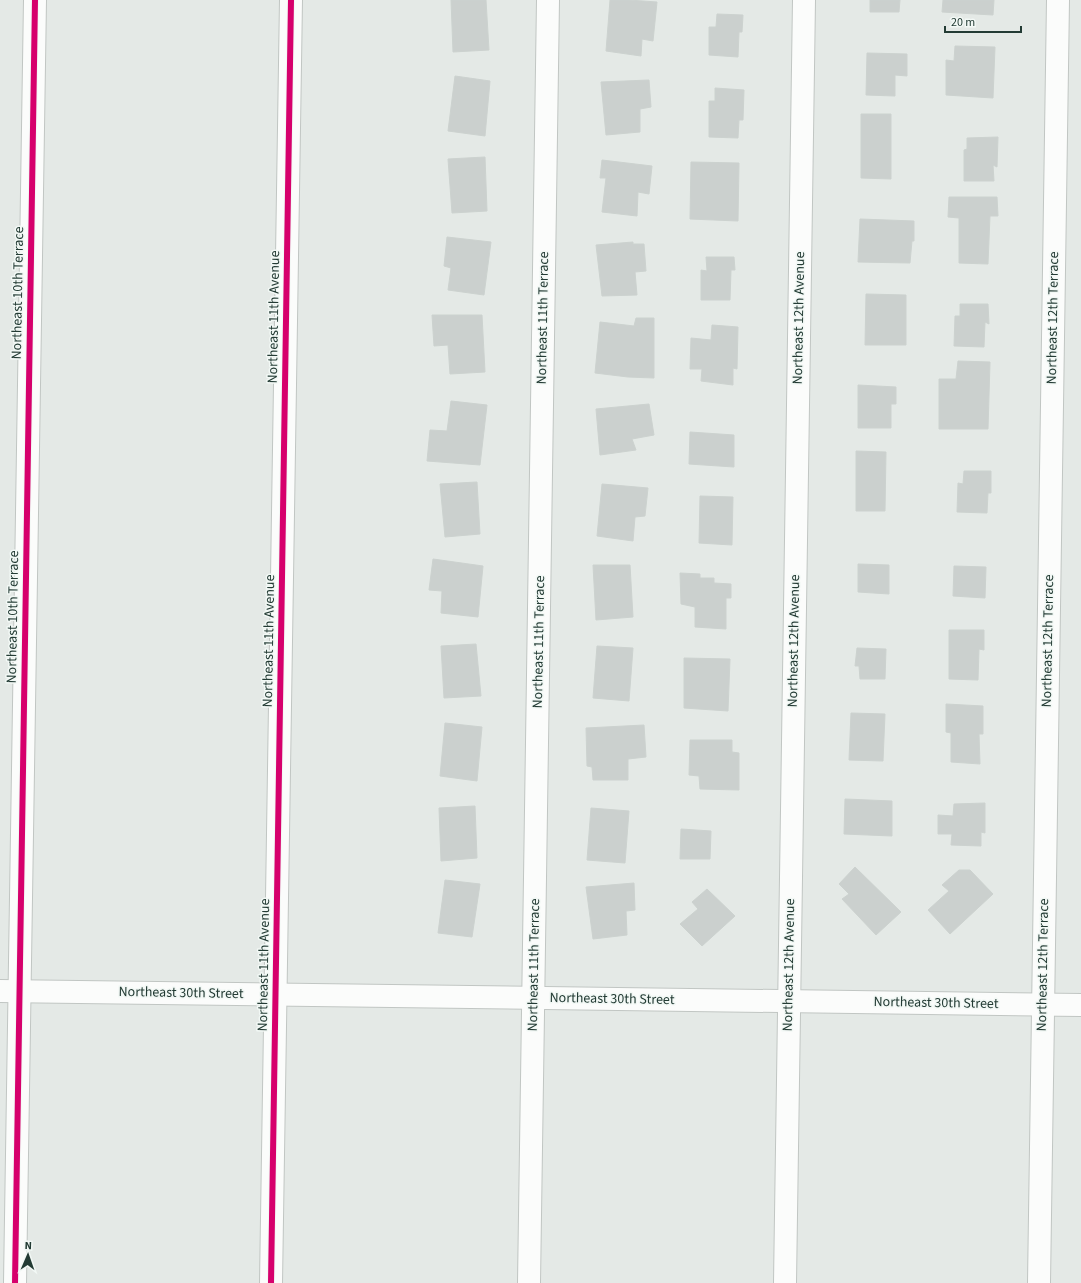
<svg xmlns="http://www.w3.org/2000/svg" width="1081" height="1283" viewBox="0 0 1081 1283" font-family="'Source Sans 3',sans-serif">
	<rect width="100%" height="100%" fill="#e4e9e6"/>
	<g fill="#cbd0ce" stroke="#ccd2cf">
		<polygon points="451,0 486,0 489,50 453,52"/>
		<polygon points="610,0 629,0 657,2 653,41 642,39 641,56 606,51"/>
		<polygon points="870,0 900,0 899,12 870,12"/>
		<polygon points="943,0 994,0 993,15 942,12"/>
		<polygon points="717,14 743,15 742,32 739,32 738,57 709,55 709,27 716,27"/>
		<polygon points="955,46 995,47 993,98 946,95 946,60 954,61"/>
		<polygon points="867,53 907,54 907,76 895,75 895,96 866,95"/>
		<polygon points="455,76 490,81 485,136 448,131"/>
		<polygon points="649,80 651,107 640,109 640,132 606,135 601,82"/>
		<polygon points="715,88 744,90 743,120 739,120 738,138 709,137 709,101 715,101"/>
		<polygon points="861,114 891,114 891,179 861,178"/>
		<polygon points="998,137 997,167 993,165 994,181 964,181 964,150 967,149 967,138"/>
		<polygon points="485,157 487,211 452,213 448,159"/>
		<polygon points="602,160 652,166 649,194 638,192 637,216 602,212 606,178 600,178"/>
		<polygon points="691,162 739,163 738,221 690,219"/>
		<polygon points="949,197 997,197 998,216 990,216 988,264 959,263 959,218 948,217"/>
		<polygon points="860,219 914,221 914,241 912,241 910,263 858,262"/>
		<polygon points="447,237 491,242 484,295 448,290 451,268 444,266"/>
		<polygon points="633,242 633,244 644,244 646,271 635,272 637,295 602,296 596,245"/>
		<polygon points="706,257 734,257 735,270 731,270 730,300 701,300 701,270 707,271"/>
		<polygon points="866,294 906,295 906,345 865,345"/>
		<polygon points="960,304 988,304 989,324 985,322 984,347 954,346 955,316 960,316"/>
		<polygon points="432,315 482,315 485,372 450,374 448,345 434,346"/>
		<polygon points="636,318 654,318 654,378 628,377 595,373 600,322 634,326"/>
		<polygon points="712,325 738,327 737,369 733,368 733,385 701,381 702,369 690,369 691,338 711,340"/>
		<polygon points="958,361 990,362 988,429 939,429 939,379 956,379"/>
		<polygon points="858,385 896,387 896,404 891,404 891,428 858,428"/>
		<polygon points="451,401 487,405 480,465 427,461 430,430 447,431"/>
		<polygon points="649,404 654,435 632,439 636,450 600,455 596,409"/>
		<polygon points="690,432 734,435 734,467 689,464"/>
		<polygon points="856,451 886,452 885,511 856,511"/>
		<polygon points="964,471 991,471 991,493 988,493 987,513 957,512 958,483 963,484"/>
		<polygon points="477,482 480,534 445,537 440,484"/>
		<polygon points="602,484 648,488 645,516 635,517 633,541 597,536"/>
		<polygon points="700,496 733,497 732,545 699,543"/>
		<polygon points="433,559 483,566 478,617 441,613 442,591 429,590"/>
		<polygon points="858,564 889,565 889,594 858,592"/>
		<polygon points="593,565 630,565 633,617 596,620"/>
		<polygon points="954,566 986,567 985,598 953,596"/>
		<polygon points="680,573 700,574 700,578 714,578 714,583 731,584 731,598 726,598 726,629 695,627 695,607 681,604"/>
		<polygon points="949,630 984,630 984,650 979,649 978,680 949,679"/>
		<polygon points="476,644 481,696 444,698 441,646"/>
		<polygon points="597,646 633,648 629,701 593,698"/>
		<polygon points="857,648 886,649 885,679 860,679 859,666 855,666"/>
		<polygon points="684,658 730,659 728,711 684,708"/>
		<polygon points="946,704 983,706 983,734 979,734 980,764 951,762 951,733 946,732"/>
		<polygon points="851,713 885,714 883,761 849,760"/>
		<polygon points="445,723 482,727 477,781 440,776"/>
		<polygon points="644,725 646,757 628,759 628,780 593,780 592,767 587,766 586,728"/>
		<polygon points="690,740 732,740 732,752 739,753 739,790 700,789 699,776 689,775"/>
		<polygon points="845,799 892,801 892,836 844,834"/>
		<polygon points="985,803 985,833 981,832 981,846 951,845 952,834 938,834 938,815 953,816 954,804"/>
		<polygon points="475,806 477,858 441,861 439,808"/>
		<polygon points="591,808 629,811 625,863 587,860"/>
		<polygon points="681,829 711,831 710,859 680,859"/>
		<polygon points="855,867 901,912 876,935 842,899 849,894 839,884"/>
		<polygon points="959,870 970,870 993,894 950,934 928,910 949,891 942,885"/>
		<polygon points="445,880 480,884 472,937 438,933"/>
		<polygon points="634,883 635,910 626,911 627,935 593,939 586,887"/>
		<polygon points="707,889 735,916 702,946 680,924 698,909 692,902"/>
	</g>
	<g fill="none" stroke-linecap="round" stroke-linejoin="round">
		<g stroke="#c1c6c3" stroke-width="24">
			<g id="street">
				<polyline points="0,991 1081,1005"/>
				<polyline points="15,1283 35,0"/>
				<polyline points="271,1283 291,0"/>
				<polyline points="529,1283 548,0"/>
				<polyline points="785,1283 804,0"/>
				<polyline points="1039,1283 1058,0"/>
			</g>
		</g>
		<use href="#street" stroke="#fbfcfb" stroke-width="22"/>
		<g stroke="#f2f8f5" stroke-width="8">
			<g id="cycleway">
				<polyline points="15,1283 35,0"/>
				<polyline points="271,1283 291,0"/>
			</g>
		</g>
		<use href="#cycleway" stroke="#d6006c" stroke-width="6"/>
	</g>
	<g text-anchor="middle" dominant-baseline="central" stroke-width="3" stroke-linejoin="round" paint-order="stroke">
		<g font-size="14" fill="#233b34" stroke="#f2f8f5">
			<text transform="translate(18 293) rotate(-89)">Northeast 10th Terrace</text>
			<text transform="translate(274 317) rotate(-89)">Northeast 11th Avenue</text>
			<text transform="translate(543 318) rotate(-89)">Northeast 11th Terrace</text>
			<text transform="translate(799 318) rotate(-89)">Northeast 12th Avenue</text>
			<text transform="translate(1053 318) rotate(-89)">Northeast 12th Terrace</text>
			<text transform="translate(13 617) rotate(-89)">Northeast 10th Terrace</text>
			<text transform="translate(269 641) rotate(-89)">Northeast 11th Avenue</text>
			<text transform="translate(794 641) rotate(-89)">Northeast 12th Avenue</text>
			<text transform="translate(1048 641) rotate(-89)">Northeast 12th Terrace</text>
			<text transform="translate(539 642) rotate(-89)">Northeast 11th Terrace</text>
			<text transform="translate(264 965) rotate(-89)">Northeast 11th Avenue</text>
			<text transform="translate(534 965) rotate(-89)">Northeast 11th Terrace</text>
			<text transform="translate(789 965) rotate(-89)">Northeast 12th Avenue</text>
			<text transform="translate(1043 965) rotate(-89)">Northeast 12th Terrace</text>
			<text transform="translate(181 993) rotate(1)">Northeast 30th Street</text>
			<text transform="translate(612 999) rotate(1)">Northeast 30th Street</text>
			<text transform="translate(936 1003) rotate(1)">Northeast 30th Street</text>
		</g>
	</g>
	<g transform="translate(28 1255) rotate(2)" stroke="#f2f8f5" stroke-width="3" paint-order="stroke">
	<path d="M0-3L7 15L0 10L-7 15Z" fill="#233b34"/>
	<text y="-6" font-size="11" font-weight="bold" text-anchor="middle" fill="#233b34">N</text>
	</g>
	<path d="M945 26v6h76v-6" fill="none" stroke="#233b34" stroke-width="2"/>
	<text x="951" y="26" font-size="12" fill="#233b34" stroke="#f2f8f5" stroke-width="3" paint-order="stroke">20 m</text>
</svg>
